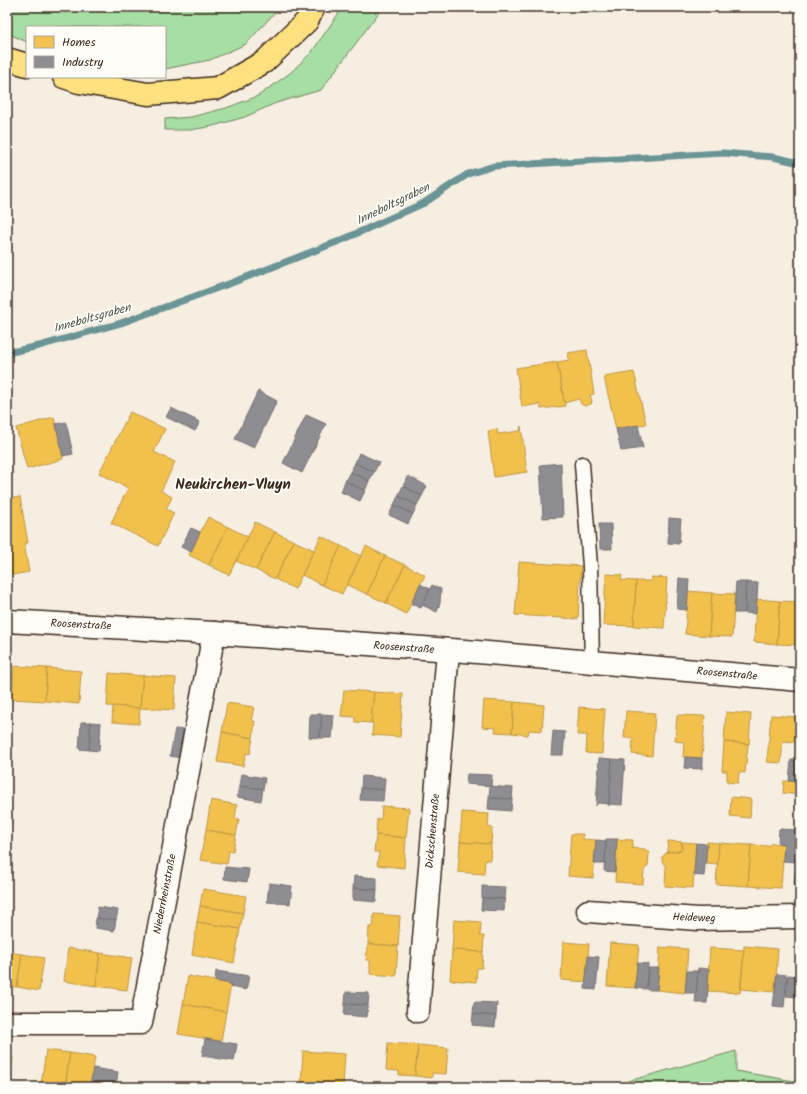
<svg xmlns="http://www.w3.org/2000/svg" width="807" height="1094" viewBox="0 0 807 1094" font-family="Kalam,sans-serif">
	<rect width="100%" height="100%" fill="#f7eee2"/>
	<filter id="ink" filterUnits="userSpaceOnUse"><feTurbulence type="fractalNoise" baseFrequency=".025" numOctaves="2"/><feDisplacementMap in="SourceGraphic" scale="8" xChannelSelector="R" yChannelSelector="G"/><feConvolveMatrix kernelMatrix="1 2 1 2 8 2 1 2 1" color-interpolation-filters="sRGB"/></filter>
	<g filter="url(#ink)">
		<g fill="#a6dea3" stroke="#708460">
			<polygon points="7,7 280,7 246,44 210,60 165,69 165,27 27,27 27,42 7,33"/>
			<polygon points="343,7 383,7 321,90 276,103 245,117 213,126 191,130 165,130 165,119 191,117 226,108 258,96 290,73 311,53"/>
			<polygon points="736,1051 736,1071 800,1082 800,1087 607,1087"/>
		</g>
		<g fill="#f2c14e" stroke="#bb9440">
			<polygon points="587,350 594,394 590,395 592,401 591,404 585,406 581,404 579,399 564,403 557,362 569,360 568,353"/>
			<polygon points="557,362 565,406 541,409 540,404 522,407 516,368"/>
			<polygon points="634,372 646,424 616,429 604,377"/>
			<polygon points="130,412 165,429 154,452 175,462 161,491 172,497 166,509 174,513 158,546 111,523 128,488 99,473"/>
			<polygon points="54,417 63,459 27,469 16,428"/>
			<polygon points="521,426 527,472 494,477 488,431 497,429 498,434 520,431"/>
			<polygon points="20,497 28,543 24,543 29,572 7,576 7,499"/>
			<polygon points="208,517 228,527 209,565 189,555"/>
			<polygon points="255,522 275,532 256,570 236,561"/>
			<polygon points="228,527 248,537 229,575 209,565"/>
			<polygon points="275,532 294,541 275,579 256,570"/>
			<polygon points="321,536 341,546 322,585 302,575"/>
			<polygon points="294,541 314,550 295,589 275,579"/>
			<polygon points="341,546 361,556 342,594 322,585"/>
			<polygon points="366,546 385,556 367,594 347,585"/>
			<polygon points="385,556 405,565 386,603 367,594"/>
			<polygon points="519,562 581,566 578,619 515,615"/>
			<polygon points="405,565 425,575 406,614 386,603"/>
			<polygon points="606,574 622,575 621,580 636,581 634,626 603,625"/>
			<polygon points="651,577 667,578 664,628 634,626 636,581 651,581"/>
			<polygon points="688,591 712,593 709,636 685,634"/>
			<polygon points="712,593 735,594 732,637 709,636"/>
			<polygon points="756,599 780,601 777,644 754,642"/>
			<polygon points="780,601 800,602 800,645 777,644"/>
			<polygon points="14,666 47,668 45,701 11,699"/>
			<polygon points="47,668 81,671 79,704 45,701"/>
			<polygon points="109,673 143,676 140,708 107,706"/>
			<polygon points="143,675 176,678 174,710 140,708"/>
			<polygon points="344,690 374,692 371,723 355,722 355,717 341,716"/>
			<polygon points="374,692 403,694 400,737 372,735 373,723 371,723"/>
			<polygon points="484,700 514,702 512,733 495,732 496,728 482,727"/>
			<polygon points="514,702 544,705 542,731 529,730 528,735 512,733"/>
			<polygon points="227,703 254,707 251,721 255,721 253,738 222,732"/>
			<polygon points="113,706 140,708 139,724 112,722"/>
			<polygon points="579,707 605,709 602,754 586,753 587,735 577,735"/>
			<polygon points="626,711 655,713 652,756 632,754 633,738 624,738"/>
			<polygon points="726,712 751,714 749,744 724,742"/>
			<polygon points="677,715 705,716 702,758 683,757 684,742 675,741"/>
			<polygon points="771,715 797,717 795,742 783,741 781,763 767,762"/>
			<polygon points="222,732 253,738 250,754 246,753 243,766 217,762"/>
			<polygon points="724,742 749,744 748,745 745,773 739,772 738,783 727,782 727,771 722,771"/>
			<polygon points="784,781 800,782 800,795 783,793"/>
			<polygon points="731,797 751,799 750,818 730,816"/>
			<polygon points="211,800 237,805 235,818 239,819 236,835 206,830"/>
			<polygon points="382,806 409,808 406,838 376,835 377,819 381,819"/>
			<polygon points="462,812 489,814 488,827 492,828 491,844 460,842"/>
			<polygon points="206,830 236,835 233,851 229,851 227,864 200,860"/>
			<polygon points="571,834 583,834 583,839 596,840 593,878 568,876"/>
			<polygon points="376,835 406,838 404,868 377,865 379,852 374,852"/>
			<polygon points="617,839 633,840 632,848 645,849 649,853 648,866 644,870 643,884 615,882"/>
			<polygon points="668,841 682,842 682,849 676,852 667,852"/>
			<polygon points="460,842 491,844 490,860 485,860 484,874 458,872"/>
			<polygon points="682,842 696,843 693,888 665,886 666,866 662,861 662,857 667,852 676,852 682,849"/>
			<polygon points="707,842 719,843 718,864 706,863"/>
			<polygon points="719,843 751,845 748,886 716,884"/>
			<polygon points="772,843 784,844 781,888 748,886 751,845 768,846"/>
			<polygon points="203,889 246,896 243,913 200,906"/>
			<polygon points="200,906 243,913 240,929 197,922"/>
			<polygon points="374,914 400,916 398,946 368,944 369,927 373,927"/>
			<polygon points="454,920 481,922 480,936 484,936 483,952 452,950"/>
			<polygon points="197,922 240,929 234,963 192,955"/>
			<polygon points="563,942 589,944 586,982 561,980"/>
			<polygon points="610,943 639,945 635,988 607,986"/>
			<polygon points="368,944 398,946 396,976 370,974 370,960 366,960"/>
			<polygon points="744,946 778,949 775,992 741,989"/>
			<polygon points="660,947 688,949 685,993 657,990"/>
			<polygon points="68,948 100,953 96,986 64,981"/>
			<polygon points="710,948 744,950 740,993 707,991"/>
			<polygon points="800,949 800,991 797,991"/>
			<polygon points="452,950 483,952 482,968 477,968 476,982 450,980"/>
			<polygon points="7,952 22,954 17,987 7,986"/>
			<polygon points="100,953 132,958 127,990 96,986"/>
			<polygon points="22,954 44,958 39,991 17,987"/>
			<polygon points="188,976 231,984 226,1012 183,1004"/>
			<polygon points="183,1004 226,1012 221,1041 178,1034"/>
			<polygon points="388,1043 418,1045 415,1076 399,1075 399,1071 386,1070"/>
			<polygon points="418,1045 448,1048 446,1074 432,1073 432,1078 415,1076"/>
			<polygon points="46,1050 70,1053 65,1087 41,1084"/>
			<polygon points="303,1051 345,1054 343,1087 301,1086"/>
			<polygon points="70,1053 95,1057 90,1087 65,1087"/>
			<polygon points="7,1056 13,1057 8,1087 7,1087"/>
		</g>
		<g fill="#8d8d92" stroke="#746f6f">
			<polygon points="258,391 277,401 254,448 235,439"/>
			<polygon points="171,408 200,422 195,431 166,417"/>
			<polygon points="306,415 326,424 302,473 283,463"/>
			<polygon points="66,422 73,454 63,456 56,424"/>
			<polygon points="638,425 643,448 621,451 616,429"/>
			<polygon points="359,453 379,462 374,472 355,463"/>
			<polygon points="355,463 374,472 369,481 350,472"/>
			<polygon points="561,463 563,517 543,518 540,465"/>
			<polygon points="350,472 369,481 365,491 345,481"/>
			<polygon points="408,476 427,486 422,496 403,486"/>
			<polygon points="345,481 365,491 360,501 341,492"/>
			<polygon points="403,486 422,496 417,505 398,496"/>
			<polygon points="398,496 417,505 413,514 394,505"/>
			<polygon points="394,505 413,514 408,524 389,515"/>
			<polygon points="669,518 681,519 679,544 668,543"/>
			<polygon points="599,524 611,524 612,549 600,549"/>
			<polygon points="191,528 200,532 191,552 181,547"/>
			<polygon points="679,578 689,579 687,610 677,609"/>
			<polygon points="736,582 746,582 745,613 734,613"/>
			<polygon points="746,582 758,583 756,614 745,613"/>
			<polygon points="420,584 430,589 421,608 411,604"/>
			<polygon points="432,585 441,589 440,603 437,612 422,605"/>
			<polygon points="310,714 322,714 320,738 309,737"/>
			<polygon points="322,714 334,715 332,738 320,738"/>
			<polygon points="81,722 91,722 89,750 79,749"/>
			<polygon points="91,722 101,723 99,751 89,750"/>
			<polygon points="175,729 185,730 181,758 170,756"/>
			<polygon points="553,731 565,732 563,755 551,755"/>
			<polygon points="685,757 702,758 702,769 684,768"/>
			<polygon points="599,758 612,759 609,806 608,804 597,803 596,806"/>
			<polygon points="612,759 625,760 622,805 609,804"/>
			<polygon points="791,760 800,760 800,782 789,781"/>
			<polygon points="241,774 265,778 263,789 239,786"/>
			<polygon points="467,774 492,775 491,786 466,784"/>
			<polygon points="362,776 385,778 384,790 361,788"/>
			<polygon points="239,786 263,789 261,801 237,797"/>
			<polygon points="490,786 513,788 512,799 489,798"/>
			<polygon points="361,788 384,790 383,801 360,800"/>
			<polygon points="489,798 512,799 511,811 488,809"/>
			<polygon points="779,829 798,830 796,862 783,861 784,844 778,843"/>
			<polygon points="606,839 617,839 615,872 604,871"/>
			<polygon points="596,840 606,841 605,864 594,864"/>
			<polygon points="696,843 707,844 704,876 694,875"/>
			<polygon points="796,863 800,863 800,887 794,886"/>
			<polygon points="225,867 249,869 247,882 224,879"/>
			<polygon points="354,876 377,878 377,890 353,888"/>
			<polygon points="269,883 292,886 290,904 267,902"/>
			<polygon points="482,886 506,887 505,899 482,898"/>
			<polygon points="353,888 377,890 376,902 353,900"/>
			<polygon points="482,898 505,899 504,911 481,910"/>
			<polygon points="98,907 118,910 116,920 96,918"/>
			<polygon points="96,918 116,920 114,931 95,928"/>
			<polygon points="588,956 599,957 596,990 585,989"/>
			<polygon points="637,963 648,964 646,989 635,988"/>
			<polygon points="648,968 659,968 657,990 647,990"/>
			<polygon points="698,968 709,969 707,1003 695,1003"/>
			<polygon points="216,971 249,976 246,990 230,987 231,984 215,981"/>
			<polygon points="687,971 698,971 696,993 685,993"/>
			<polygon points="777,974 787,975 784,1007 773,1006"/>
			<polygon points="788,975 798,976 798,997 786,996"/>
			<polygon points="346,992 369,993 368,1005 345,1004"/>
			<polygon points="474,1002 497,1003 496,1016 473,1014"/>
			<polygon points="345,1004 368,1005 367,1017 344,1015"/>
			<polygon points="473,1014 496,1016 495,1027 472,1025"/>
			<polygon points="205,1039 237,1044 234,1061 202,1056"/>
			<polygon points="93,1068 118,1072 116,1087 90,1087"/>
		</g>
		<g fill="none" stroke-linecap="round" stroke-linejoin="round">
			<polyline stroke="#6a9495" stroke-width="7" points="7,353 39,346 121,323 234,282 342,240 424,203 468,174 494,166 723,153 773,157 800,163"/>
			<g stroke="#3b2a1e" stroke-width="17">
				<polyline id="lane" points="582,464 590,566 592,663"/>
			</g>
			<g stroke="#3b2a1e" stroke-width="25">
				<g id="street">
					<polyline points="7,621 214,633 465,651 800,680"/>
					<polyline points="588,911 698,919 800,917"/>
					<polyline points="418,1011 448,651"/>
					<polyline points="7,1023 141,1023 214,633"/>
				</g>
			</g>
			<g stroke="#3b2a1e" stroke-width="25">
				<g id="primary">
					<polyline points="7,59 27,65"/>
					<polyline points="64,77 79,82 148,94 218,88 264,62 307,21 314,7"/>
				</g>
			</g>
			<use href="#lane" stroke="#fdfcf7" stroke-width="14"/>
			<use href="#street" stroke="#fdfcf7" stroke-width="22"/>
			<use href="#primary" stroke="#fde080" stroke-width="22"/>
		</g>
	</g>
	<g text-anchor="middle" dominant-baseline="central" stroke-width="4" stroke-linejoin="round" paint-order="stroke">
		<g font-size="11" fill="#3b2a1e" stroke="#fdfcf7">
			<text transform="translate(81 625) rotate(3)">Roosenstraße</text>
			<text transform="translate(404 648) rotate(4)">Roosenstraße</text>
			<text transform="translate(727 674) rotate(5)">Roosenstraße</text>
			<text transform="translate(433 831) rotate(-85)">Dickschenstraße</text>
			<text transform="translate(165 894) rotate(-79)">Niederrheinstraße</text>
			<text transform="translate(694 918) rotate(2)">Heideweg</text>
		</g>
		<g font-size="12" font-style="italic" fill="#4f5650" stroke="#fdfcf7">
			<text transform="translate(393 204) rotate(-26)">Inneboltsgraben</text>
			<text transform="translate(92 318) rotate(-16)">Inneboltsgraben</text>
		</g>
		<g font-size="15" font-weight="bold" fill="#3b2a1e" stroke="#fdfcf7">
			<text x="233" y="485">Neukirchen-Vluyn</text>
		</g>
	</g>
	<rect width="807" height="1094" fill="none" stroke="#fdfcf7" stroke-width="24"/>
	<rect x="12" y="12" width="783" height="1070" fill="none" stroke="#3b2a1e" stroke-width="1.5" filter="url(#ink)"/>
	<rect x="26" y="26" width="140" height="52" fill="#fdfcf7" stroke="#afa8a0"/>
	<rect x="34" y="36" width="20" height="12" fill="#f2c14e" stroke="#afa8a0"/>
	<text x="62" y="46" font-size="12" fill="#3b2a1e">Homes</text>
	<rect x="34" y="56" width="20" height="12" fill="#8d8d92" stroke="#afa8a0"/>
	<text x="62" y="66" font-size="12" fill="#3b2a1e">Industry</text>
</svg>
